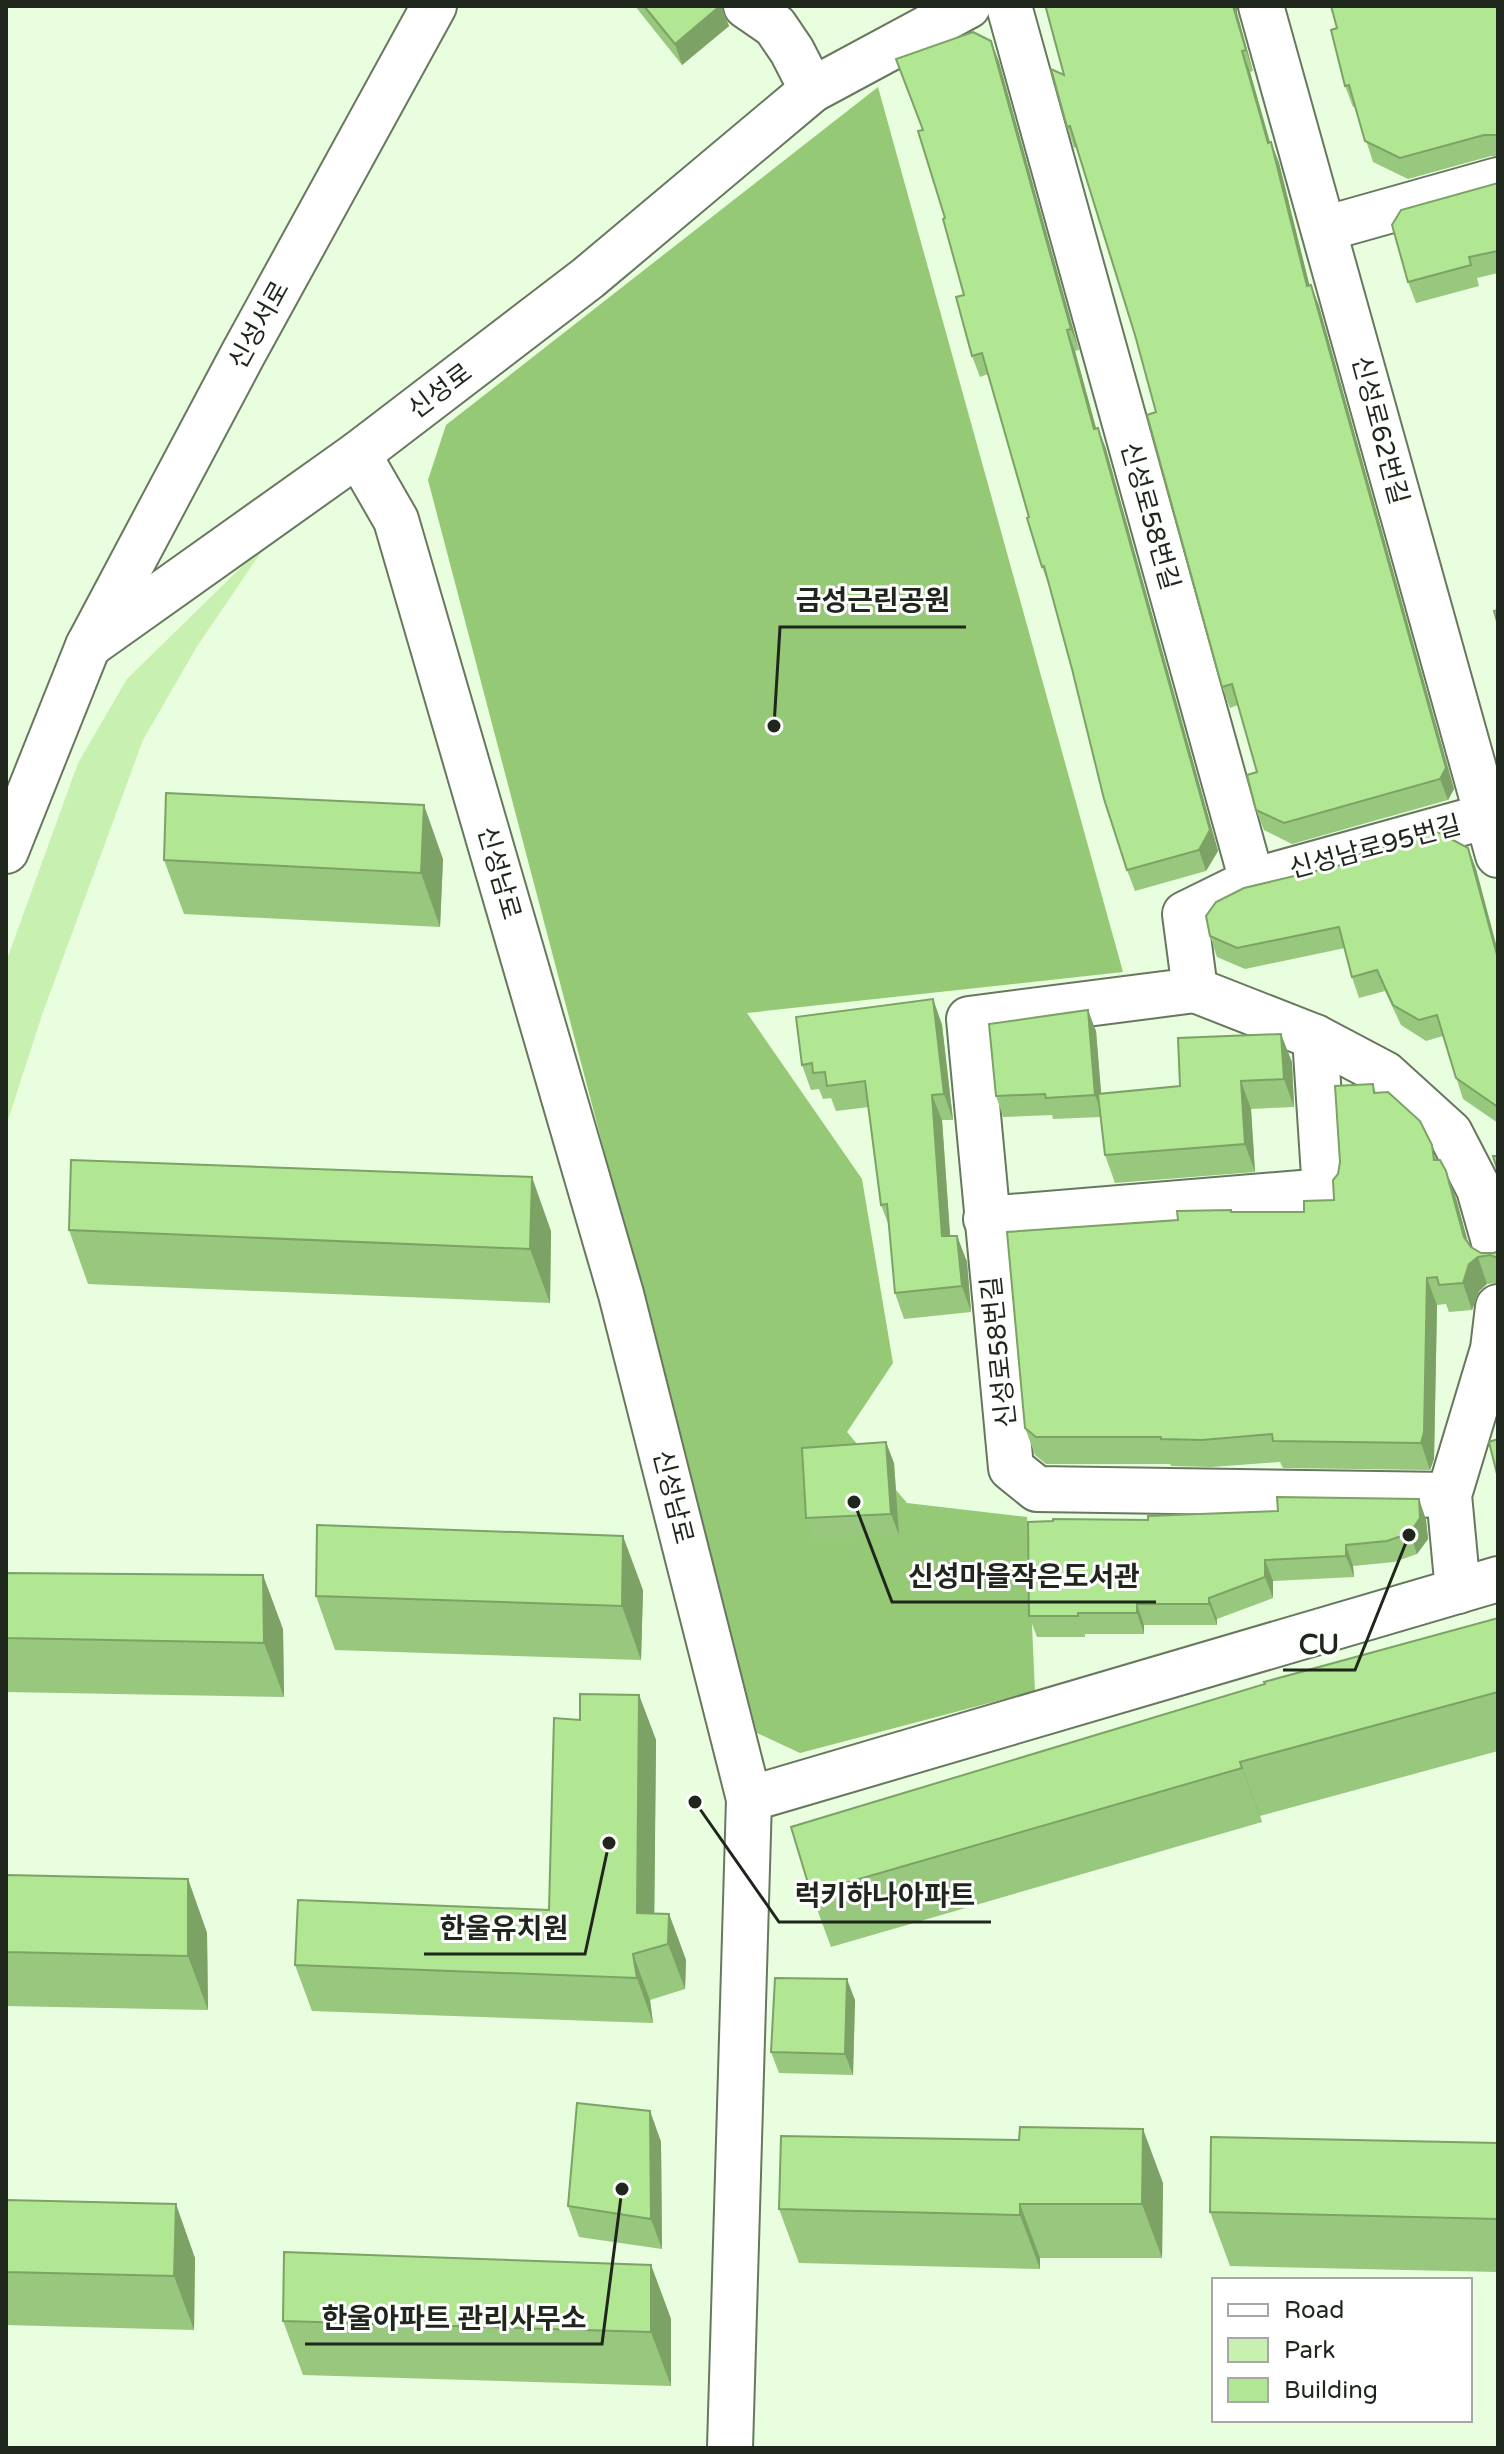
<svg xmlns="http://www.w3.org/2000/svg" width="1504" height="2454" viewBox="0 0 1504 2454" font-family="'Varela Round','Noto Sans KR',sans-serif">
	<rect width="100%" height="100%" fill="#e9fddf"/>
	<polygon fill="#c8f1b1" points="270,539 196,648 143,740 42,1015 6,1126 6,962 78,763 127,679"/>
	<polygon fill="#95c976" points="878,87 1123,972 747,1013 862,1179 893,1363 847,1432 907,1503 1027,1517 1035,1691 800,1753 757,1733 428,480 446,425"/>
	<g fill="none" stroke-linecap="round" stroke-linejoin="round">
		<g stroke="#67785e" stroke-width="48">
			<g id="minor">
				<polyline points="746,6 775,26 792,51 812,90"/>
				<polyline points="1009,6 1252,881 1185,914 1195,990 1315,1037 1385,1074 1450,1133 1479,1189 1498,1256"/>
				<polyline points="1261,6 1498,855"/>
				<polyline points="1324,229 1498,180"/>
				<polyline points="358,454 396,520 621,1294 749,1799 730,2448"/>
				<polyline points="88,646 358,454 588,278 812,90 968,6"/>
				<polyline points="6,851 88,646 243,354 434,6"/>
				<polyline points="1252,881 1498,813"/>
				<polyline points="1195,990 969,1019 1011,1468 1037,1489 1449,1495"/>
				<polyline points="986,1219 1325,1191 1315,1037"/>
				<polyline points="1458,1591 1449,1495 1493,1349 1498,1307"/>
				<polyline points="749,1799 1498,1579"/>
			</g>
		</g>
		<use href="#minor" stroke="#fff" stroke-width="44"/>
	</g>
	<g fill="#98c77e">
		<polygon points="635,6 721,6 729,26 682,65"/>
		<polygon points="1047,6 1237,6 1237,13 1253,71 1250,72 1270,142 1279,163 1309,285 1311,285 1319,306 1454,789 1448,800 1292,844 1264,830 1256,810 1257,772 1238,705 1230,708 1222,687 1156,412 1135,335 1077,147 1074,148 1067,127 1064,75"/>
		<polygon points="1498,6 1498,156 1491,156 1408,179 1373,162 1355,106 1353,107 1345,86 1337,28"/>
		<polygon points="991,41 999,62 1079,350 1075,351 1096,428 1098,428 1106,449 1218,851 1206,871 1135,891 1127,870 1050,588 1042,567 988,374 980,377 972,356 964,295 945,218"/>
		<polygon points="1498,183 1498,273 1477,278 1479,286 1416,303 1408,282"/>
		<polygon points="1468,848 1476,869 1498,952 1498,1123 1463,1099 1443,1036 1426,1041 1401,1025 1385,991 1359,998 1352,977 1345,948 1245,969 1217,957 1210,936 1355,862 1353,856"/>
		<polygon points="443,859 440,927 184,914 164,860"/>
		<polygon points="933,999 942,1025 953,1120 942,1120 950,1236 957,1236 967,1262 971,1312 904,1319 895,1293 889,1226 881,1205 869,1107 836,1111 831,1098 823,1099 819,1089 811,1090 802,1065"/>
		<polygon points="1096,1031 1101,1094 1180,1086 1292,1062 1294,1107 1251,1109 1255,1172 1115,1183 1105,1155 1101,1117 1053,1119 1052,1115 1003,1117 996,1096"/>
		<polygon points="1373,1084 1376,1093 1438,1160 1456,1198 1468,1243 1471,1247 1481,1253 1494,1253 1498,1251 1498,1283 1487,1284 1479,1291 1472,1310 1449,1312 1446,1304 1437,1305 1434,1459 1430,1470 1283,1468 1280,1462 1212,1467 1171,1466 1170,1464 1046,1464 1035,1455 1025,1428 1178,1220 1232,1212 1304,1212 1334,1200 1338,1174"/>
		<polygon points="69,1230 551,1231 550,1303 88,1284"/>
		<polygon points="894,1463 899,1535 814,1539 806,1518"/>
		<polygon points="1419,1499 1426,1520 1428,1539 1417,1554 1394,1562 1353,1566 1354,1577 1273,1581 1273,1598 1217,1619 1217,1625 1144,1625 1144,1634 1085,1634 1085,1637 1037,1637 1029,1616 1148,1520 1278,1511"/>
		<polygon points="6,1573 283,1629 284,1697 6,1692"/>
		<polygon points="643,1590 641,1660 335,1650 316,1596"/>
		<polygon points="1498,1618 1498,1751 1260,1816 1262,1822 831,1947 811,1893"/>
		<polygon points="639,1695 656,1740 654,1913 669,1914 686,1960 685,1989 650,2000 653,2023 312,2011 295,1965 549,1910 580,1720"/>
		<polygon points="6,1875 188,1879 207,1933 208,2010 6,2006"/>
		<polygon points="855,2000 853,2075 779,2073 771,2052"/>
		<polygon points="650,2111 661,2142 662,2249 579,2237 568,2206"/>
		<polygon points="1498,2143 1498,2272 1230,2266 1210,2212"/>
		<polygon points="1163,2183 1162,2258 1040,2258 1040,2269 799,2263 779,2209"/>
		<polygon points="6,2200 195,2258 194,2330 6,2325"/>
		<polygon points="651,2265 671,2319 671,2386 303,2375 283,2321"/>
	</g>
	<g fill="#7ca266">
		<polygon points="720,6 721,6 729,26 682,65 675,44"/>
		<polygon points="1233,6 1237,6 1237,13 1253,71 1246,50"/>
		<polygon points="991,41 999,62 1079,350 1071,329"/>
		<polygon points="1242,51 1250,72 1276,164 1268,143"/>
		<polygon points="1271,142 1279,163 1315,307 1307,286"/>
		<polygon points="1311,285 1319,306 1454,789 1448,800 1440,779"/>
		<polygon points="1067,330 1075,351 1102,450 1094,429"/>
		<polygon points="1098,428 1106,449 1218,851 1206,871 1199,850"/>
		<polygon points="424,805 443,859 440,927 421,873"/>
		<polygon points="1468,848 1476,869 1498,952 1498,958"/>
		<polygon points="933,999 942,1025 953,1120 944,1094"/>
		<polygon points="1088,1010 1096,1031 1103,1116 1095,1095"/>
		<polygon points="1281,1034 1292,1062 1294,1107 1284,1079"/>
		<polygon points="1241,1081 1251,1109 1255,1172 1245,1144"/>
		<polygon points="932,1095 942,1120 952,1262 942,1236"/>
		<polygon points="1446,1171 1456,1198 1473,1261 1478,1257 1487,1284 1479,1291 1472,1310 1463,1283 1464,1237"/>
		<polygon points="532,1177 551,1231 550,1303 530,1249"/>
		<polygon points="957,1236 967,1262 971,1312 962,1286"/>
		<polygon points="1427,1278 1437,1305 1434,1459 1430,1470 1421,1443"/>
		<polygon points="886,1442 894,1463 899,1535 891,1514"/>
		<polygon points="1419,1499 1426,1520 1428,1539 1417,1554 1410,1533"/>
		<polygon points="623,1536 643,1590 641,1660 622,1606"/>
		<polygon points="1346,1545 1353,1566 1354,1577 1346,1556"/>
		<polygon points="1265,1560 1273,1581 1273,1598 1265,1577"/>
		<polygon points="263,1575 283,1629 284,1697 264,1643"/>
		<polygon points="1209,1598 1217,1619 1217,1625 1209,1604"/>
		<polygon points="1137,1604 1144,1625 1144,1634 1137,1613"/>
		<polygon points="639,1695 656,1740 654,1948 637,1913"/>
		<polygon points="1240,1762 1260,1816 1262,1822 1242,1768"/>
		<polygon points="188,1879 207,1933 208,2010 188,1956"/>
		<polygon points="669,1914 686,1960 685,1989 668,1944"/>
		<polygon points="633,1954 650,2000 653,2023 637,1978"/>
		<polygon points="847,1979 855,2000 853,2075 845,2054"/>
		<polygon points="650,2111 661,2142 662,2249 651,2219"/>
		<polygon points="1143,2129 1163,2183 1162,2258 1142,2204"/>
		<polygon points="176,2204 195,2258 194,2330 174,2276"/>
		<polygon points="1020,2204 1040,2258 1040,2269 1020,2215"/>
		<polygon points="651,2265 671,2319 671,2386 651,2332"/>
	</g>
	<g fill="#b1e792" stroke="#7ca266" stroke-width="2">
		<polygon points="644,6 720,6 675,44"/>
		<polygon points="1047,6 1233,6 1246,50 1242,51 1268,143 1271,142 1307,286 1311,285 1446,768 1440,779 1284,823 1256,810 1247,775 1257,772 1232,684 1222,687 1147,415 1156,412 1135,335 1070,126 1067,127 1051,69 1064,75 1046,8"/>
		<polygon points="1331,6 1498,6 1498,136 1496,135 1484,135 1400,158 1365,141 1349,85 1345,86 1331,30 1337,28"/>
		<polygon points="973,32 991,41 1071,329 1067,330 1094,429 1098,428 1210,830 1199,850 1127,870 1104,799 1072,669 1044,566 1042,567 1027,518 1029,517 982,353 972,356 956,297 964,295 943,219 945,218 918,131 923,130 896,59"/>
		<polygon points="1498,183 1498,251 1469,257 1471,265 1408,282 1392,225 1401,210"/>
		<polygon points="1498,610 1498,625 1494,611"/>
		<polygon points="166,793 424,805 421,873 164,860"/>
		<polygon points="1438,832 1468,848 1497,955 1498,954 1498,1107 1456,1078 1437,1015 1419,1020 1393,1005 1377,970 1352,977 1339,927 1237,948 1210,936 1206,916 1216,902 1244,888 1362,860 1353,856"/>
		<polygon points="933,999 944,1094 932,1095 942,1236 957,1236 962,1286 895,1293 887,1204 881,1205 865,1081 827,1086 825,1072 813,1073 812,1063 802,1065 796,1017"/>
		<polygon points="1088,1010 1095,1095 1046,1098 1045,1094 996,1096 989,1024"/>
		<polygon points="1281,1034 1284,1079 1241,1081 1245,1144 1105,1155 1098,1094 1180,1086 1178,1038"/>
		<polygon points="1373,1084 1374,1093 1388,1092 1420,1121 1432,1145 1434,1160 1440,1160 1446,1171 1464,1237 1471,1247 1481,1253 1494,1253 1498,1251 1498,1258 1490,1255 1478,1257 1469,1264 1463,1283 1439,1285 1437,1277 1427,1278 1424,1432 1421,1443 1273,1441 1272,1434 1202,1440 1161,1439 1161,1437 1036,1437 1025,1428 1007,1232 1178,1220 1177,1211 1231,1210 1231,1212 1304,1212 1304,1201 1334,1200 1333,1180 1338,1174 1340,1162 1335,1086"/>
		<polygon points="1493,1156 1498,1156 1498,1172"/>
		<polygon points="71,1160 532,1177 530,1249 69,1230"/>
		<polygon points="1498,1439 1498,1478 1489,1442"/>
		<polygon points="886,1442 891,1514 806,1518 802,1448"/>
		<polygon points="1277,1497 1419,1499 1420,1518 1410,1533 1387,1541 1346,1545 1346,1556 1265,1560 1265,1577 1209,1598 1209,1604 1137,1604 1137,1613 1078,1613 1078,1616 1029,1616 1028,1522 1053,1521 1053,1519 1148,1520 1148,1516 1278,1511"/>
		<polygon points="317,1525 623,1536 622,1606 316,1596"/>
		<polygon points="6,1573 263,1575 264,1643 6,1638"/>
		<polygon points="1498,1618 1498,1692 1240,1762 1242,1768 811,1893 791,1827 1265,1684 1264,1682"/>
		<polygon points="580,1694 639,1695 637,1913 669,1914 668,1944 633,1954 637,1978 295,1965 298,1900 549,1910 554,1718 580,1720"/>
		<polygon points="6,1875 188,1879 188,1956 6,1952"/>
		<polygon points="775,1978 847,1979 845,2054 771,2052"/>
		<polygon points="577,2103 650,2111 651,2219 568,2206"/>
		<polygon points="1020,2127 1143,2129 1142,2204 1020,2204 1020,2215 779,2209 781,2136 1019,2140"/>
		<polygon points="1211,2137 1498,2143 1498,2219 1210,2212"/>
		<polygon points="6,2200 176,2204 174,2276 6,2272"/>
		<polygon points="284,2252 651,2265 651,2332 283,2321"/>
	</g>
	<g text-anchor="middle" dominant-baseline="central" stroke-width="6" stroke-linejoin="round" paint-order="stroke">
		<g font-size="26" fill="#1f261c" stroke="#fff">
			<text transform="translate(259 325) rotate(-61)">신성서로</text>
			<text transform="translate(440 391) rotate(-37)">신성로</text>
			<text transform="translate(1380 430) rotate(75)">신성로62번길</text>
			<text transform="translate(1150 516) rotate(74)">신성로58번길</text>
			<text transform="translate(1375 847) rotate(-15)">신성남로95번길</text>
			<text transform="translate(499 873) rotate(74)">신성남로</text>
			<text transform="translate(999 1352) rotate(-96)">신성로58번길</text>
			<text transform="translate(673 1497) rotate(76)">신성남로</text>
		</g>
	</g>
	<path fill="none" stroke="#1f261c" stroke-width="3" d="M774 726L780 627H966M854 1502L892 1602H1156M1409 1535L1355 1670H1283M695 1802L779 1922H991M609 1843L585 1954H424M622 2189L602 2344H305"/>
	<g fill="#1f261c" stroke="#fff" stroke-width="3">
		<circle cx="774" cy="726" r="8"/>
		<circle cx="854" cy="1502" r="8"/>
		<circle cx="1409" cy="1535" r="8"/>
		<circle cx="695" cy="1802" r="8"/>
		<circle cx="609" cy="1843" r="8"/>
		<circle cx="622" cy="2189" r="8"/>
	</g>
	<g font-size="28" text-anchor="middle" font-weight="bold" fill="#1f261c" stroke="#fff" stroke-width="6" stroke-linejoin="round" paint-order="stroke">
		<text x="873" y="610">금성근린공원</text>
		<text x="1024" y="1586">신성마을작은도서관</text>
		<text x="1319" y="1654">CU</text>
		<text x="885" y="1905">럭키하나아파트</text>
		<text x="504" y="1938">한울유치원</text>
		<text x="454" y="2328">한울아파트 관리사무소</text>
	</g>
	<rect width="1504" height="2454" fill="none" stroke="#1f261c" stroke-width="16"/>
	<rect x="1212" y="2278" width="260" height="144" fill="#ffffff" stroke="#a5a8a4" stroke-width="2"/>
	<rect x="1228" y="2304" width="40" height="12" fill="#ffffff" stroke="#a5a8a4" stroke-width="2"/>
	<text x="1284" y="2318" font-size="24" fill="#1f261c">Road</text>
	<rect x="1228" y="2338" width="40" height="24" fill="#c8f1b1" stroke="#a5a8a4" stroke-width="2"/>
	<text x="1284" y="2358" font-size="24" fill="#1f261c">Park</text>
	<rect x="1228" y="2378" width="40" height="24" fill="#b1e792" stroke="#a5a8a4" stroke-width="2"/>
	<text x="1284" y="2398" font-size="24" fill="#1f261c">Building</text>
</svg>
